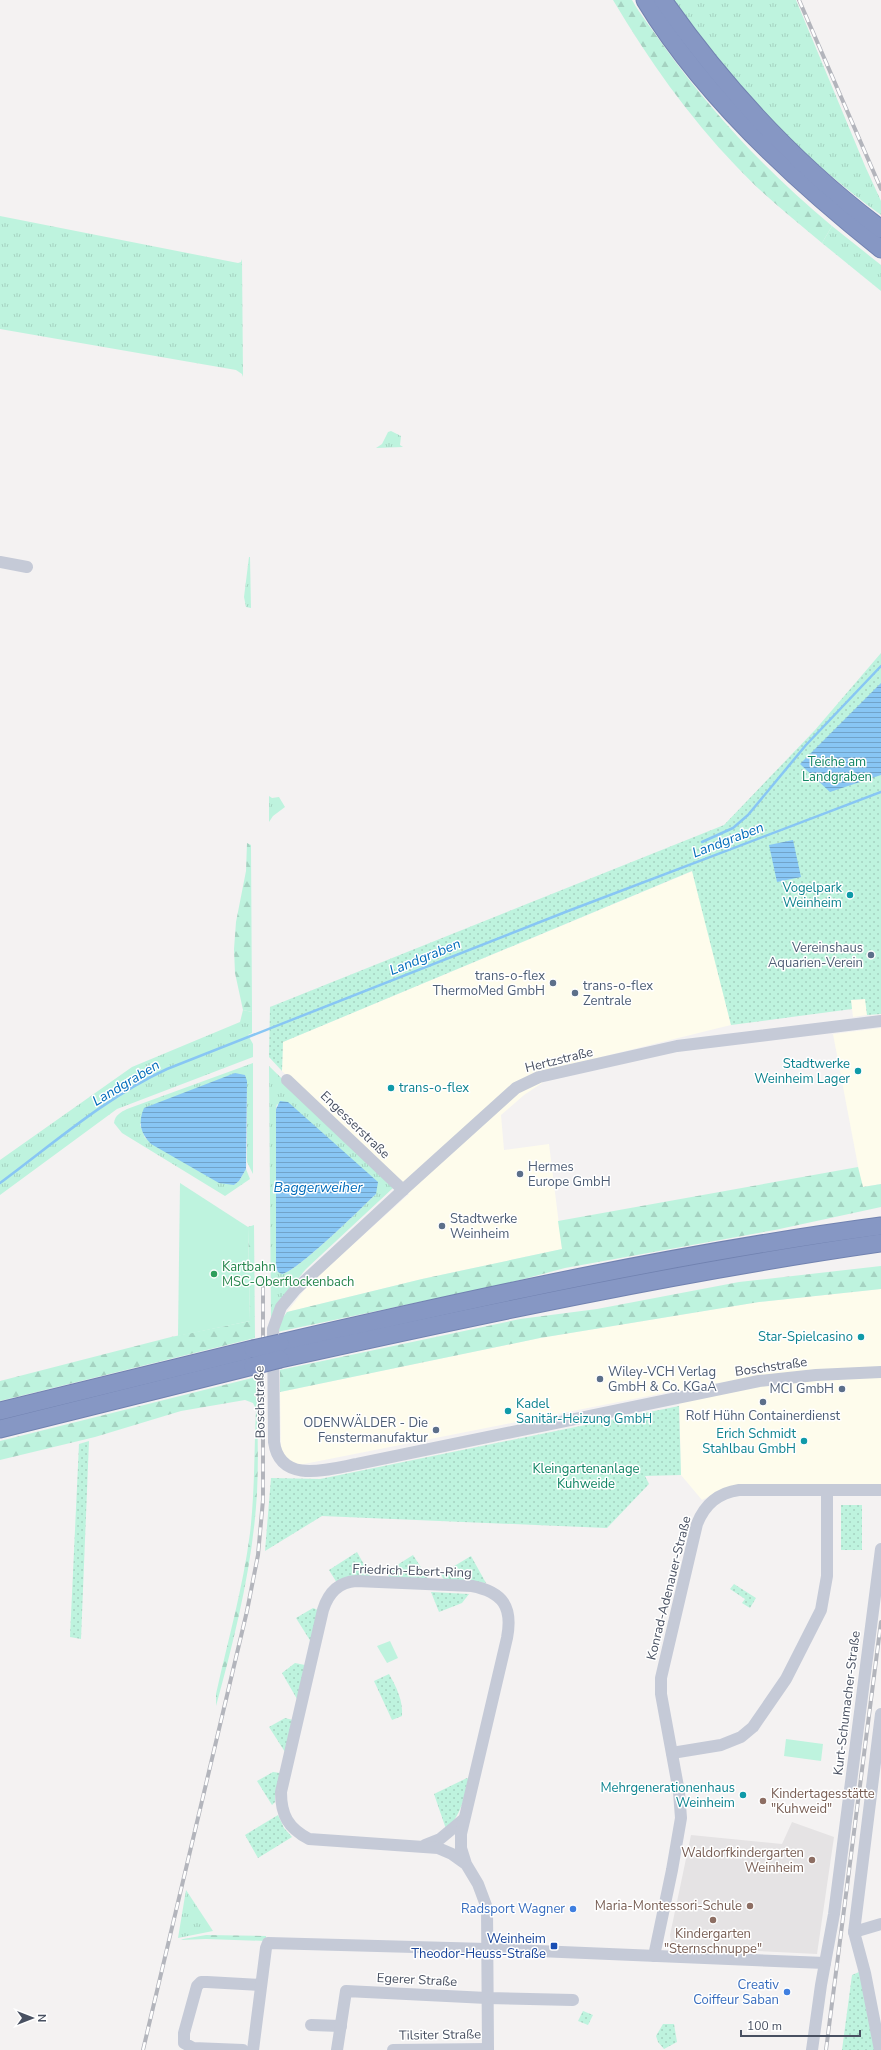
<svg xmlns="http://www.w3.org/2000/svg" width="881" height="2050" viewBox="0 0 881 2050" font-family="'Nunito Sans',sans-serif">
	<defs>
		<pattern id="grass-tufts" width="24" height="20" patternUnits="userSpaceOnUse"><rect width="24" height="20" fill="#bef3de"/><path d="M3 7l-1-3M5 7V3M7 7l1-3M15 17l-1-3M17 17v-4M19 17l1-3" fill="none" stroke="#a5d2c1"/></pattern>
		<pattern id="forest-firs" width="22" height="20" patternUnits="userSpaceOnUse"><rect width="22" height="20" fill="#bef3de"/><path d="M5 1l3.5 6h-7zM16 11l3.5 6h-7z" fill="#a5d2c1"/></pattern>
		<pattern id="park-dots" width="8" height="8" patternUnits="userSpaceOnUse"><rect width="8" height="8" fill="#bef3de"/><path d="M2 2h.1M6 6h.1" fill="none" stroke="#a5d2c1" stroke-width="1.8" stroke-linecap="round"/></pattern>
		<pattern id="water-rules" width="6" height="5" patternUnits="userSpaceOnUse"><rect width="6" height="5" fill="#88c6f4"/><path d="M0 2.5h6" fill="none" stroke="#71a3c9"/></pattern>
	</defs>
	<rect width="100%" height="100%" fill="#f4f2f2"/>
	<g fill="#fefcec">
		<polygon points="693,871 731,1025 544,1071 542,1083 524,1095 501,1115 504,1150 549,1144 562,1249 422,1279 287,1312 309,1284 409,1194 282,1071 283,1042"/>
		<polygon points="866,999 867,1015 853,1017 851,1000"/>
		<polygon points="881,1028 881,1184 862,1187 833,1034"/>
		<polygon points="881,1289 881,1485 720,1491 702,1500 681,1475 679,1390 299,1465 288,1460 281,1449 280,1392 540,1338 759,1302"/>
	</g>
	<polygon fill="#e5e3e4" points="792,1822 834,1837 817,1954 679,1947 671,1943 670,1935 691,1835 782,1844"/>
	<g fill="url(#grass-tufts)" fill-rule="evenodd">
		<path d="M673,0H796L865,166L881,201V215C800,156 729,83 673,0Z"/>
		<polygon points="0,216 238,263 241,262 242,259 243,377 242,374 236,370 0,329"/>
		<polygon points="832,226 881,265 881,291 822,243"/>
		<polygon points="391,431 401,436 400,445 403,447 376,448 382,444 388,432"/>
		<polygon points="249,557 250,557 251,608 246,607 244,597"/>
		<polygon points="269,796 272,798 279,797 285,807 273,816 269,822"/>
		<polygon points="243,1010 252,1012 252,1033 248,1035 253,1044 253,1057 117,1109 0,1195 0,1160 132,1067 240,1022"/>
		<path d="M253,1063V1174L247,1162V1081L140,1124L145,1138L234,1185L239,1181L246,1169L250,1179L225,1196L122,1133L114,1123C115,1115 121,1112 127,1109Z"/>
		<path d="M269,1066L393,1188L306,1269L277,1304L271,1318ZM277,1104L376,1194C360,1209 299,1270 282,1274L278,1272L276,1267V1109Z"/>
		<polygon points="186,1890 213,1931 178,1938"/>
		<polygon points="206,1935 206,1939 181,1940 183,1939"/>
	</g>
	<g fill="url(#forest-firs)">
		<path d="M613,0H632C641,16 653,30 663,45C712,113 768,173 832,226L822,243C792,218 762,194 736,166C688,116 648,59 613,0Z"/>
		<polygon points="247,843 251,845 252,1012 243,1010 235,973 234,949 236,922 246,871"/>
		<polygon points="858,1167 863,1187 881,1184 881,1207 775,1230 565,1268 505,1284 277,1332 280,1322 287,1312 422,1279 562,1249 558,1221"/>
		<polygon points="254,1225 255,1338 0,1401 0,1381 171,1337 250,1321 248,1227"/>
		<polygon points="881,1266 881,1289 759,1302 540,1338 280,1392 280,1370 520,1319 597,1309 739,1282"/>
		<path d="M256,1377C257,1415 259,1454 257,1493C253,1564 235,1637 216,1706V1694C228,1640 243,1588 250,1533C255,1492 254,1450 256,1409L253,1403L245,1400L181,1411L95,1437L0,1460V1441Z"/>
		<polygon points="206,1935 266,1936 266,1941 206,1939"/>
	</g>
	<g fill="url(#park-dots)">
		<polygon points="881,653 881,1014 867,1015 865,999 851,1000 852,1009 731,1025 692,871 283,1042 282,1071 269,1057 270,1007 724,825 815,730"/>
		<polygon points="679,1406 681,1475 645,1476 649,1484 607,1528 322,1516 265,1551 271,1478 320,1479"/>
		<polygon points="89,1441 81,1639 70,1637 79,1444"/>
		<rect x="841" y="1505" width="21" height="45"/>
		<polygon points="357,1552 371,1577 337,1583 329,1570"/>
		<polygon points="413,1555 429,1580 390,1578 386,1572"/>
		<polygon points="471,1556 486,1583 444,1580 441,1574"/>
		<polygon points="734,1584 756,1598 750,1608 742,1603 745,1599 730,1589"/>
		<polygon points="431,1592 469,1594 462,1603 439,1612"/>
		<polygon points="313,1608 318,1610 311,1642 296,1618"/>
		<polygon points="295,1663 305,1665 297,1699 282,1673"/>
		<path d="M389,1674C397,1688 403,1701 402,1716L392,1720L374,1681Z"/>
		<polygon points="285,1718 293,1720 285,1752 269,1727"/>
		<polygon points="273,1772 280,1773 275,1796 275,1802 272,1805 257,1781"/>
		<path d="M467,1778L469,1779C464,1798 461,1816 446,1829L434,1794Z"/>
		<polygon points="278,1815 284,1828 292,1837 258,1858 245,1835"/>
		<polygon points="859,1972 862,1974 876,2050 842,2050 852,1975"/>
		<polygon points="583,2011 593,2015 588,2025 578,2021"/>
		<polygon points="663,2024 674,2024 677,2042 664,2049 658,2042 656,2036"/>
	</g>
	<g fill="#bef3de">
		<polygon points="180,1183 248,1227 250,1321 178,1336"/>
		<polygon points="390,1641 398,1658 387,1663 377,1646"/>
		<polygon points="786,1739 823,1744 821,1761 784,1756"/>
	</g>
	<g fill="url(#water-rules)">
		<polygon points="881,683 881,775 830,792 800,764"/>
		<polygon points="793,840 801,877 777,882 769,845"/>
		<path d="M235,1073L245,1075L247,1081L246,1169L239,1181L234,1185L219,1183L151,1144C140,1133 138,1122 144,1108Z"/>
		<path d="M280,1101L288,1102L378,1182L376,1194C360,1209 299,1270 282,1274L278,1272L276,1267V1109Z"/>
	</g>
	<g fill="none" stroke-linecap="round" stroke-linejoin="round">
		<g stroke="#88c6f4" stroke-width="2.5">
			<polyline points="702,842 733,828 748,815 806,745 881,666"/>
			<path d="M0,1183C54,1143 106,1097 167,1069L568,911L881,792"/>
		</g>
		<g stroke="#7182b0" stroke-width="19">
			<g id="highway">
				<path d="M645,0C703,96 794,180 881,249"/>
				<path d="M663,0C724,87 796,165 881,229"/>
				<path d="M280,1343C479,1297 679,1253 881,1226"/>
				<path d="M280,1359C479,1315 679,1272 881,1243"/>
				<polyline points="0,1411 253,1349"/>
				<polyline points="0,1429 253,1366"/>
			</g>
		</g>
		<g stroke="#c5cad7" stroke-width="12">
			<polyline points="0,562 27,567"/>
			<path d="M881,1021L677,1046L539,1077L516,1088L403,1190L296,1289L281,1307L273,1329L274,1442C280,1485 329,1469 357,1464L759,1381L816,1375L881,1372"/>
			<polyline points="287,1080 403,1190"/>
			<polyline points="672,1753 721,1745 741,1737 753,1727 786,1679 821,1610 827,1576 827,1490"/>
			<polyline points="425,1845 440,1839 464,1819"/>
			<path d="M466,1864L461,1848V1834L507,1638C513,1607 503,1592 472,1586L356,1581C338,1582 328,1594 323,1610L281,1792C281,1815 288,1828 309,1839L438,1848L452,1854L466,1864L478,1884L487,1908L488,2050"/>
			<polyline points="854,1932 881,1924"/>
			<path d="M654,1956L672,1870L681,1818L679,1792L661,1694V1678L697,1524C705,1504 718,1493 739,1490H881"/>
			<polyline points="311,2025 341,2026"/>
			<polyline points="243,2050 193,2048 184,2043 184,2033 197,1986 201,1982 207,1982 261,1985"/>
			<polyline points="253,2050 266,1948 268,1943 487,1949 825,1963"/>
			<polyline points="337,2050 346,1991 487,1998 573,2000"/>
			<polyline points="393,2050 488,2049"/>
			<polyline points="812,2050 821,1985 834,1914 881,1549"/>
			<polyline points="880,2050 865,1973 854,1932 881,1714"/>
		</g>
		<use href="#highway" stroke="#8697c4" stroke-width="17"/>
		<g stroke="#b3b5bc" stroke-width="4">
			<g id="rail">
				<polyline points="799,0 881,189"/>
				<polyline points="143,2050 247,1611 258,1555 263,1500 263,1280"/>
				<polyline points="826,2050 881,1622"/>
			</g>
		</g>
		<use href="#rail" stroke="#fff" stroke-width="2.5" stroke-dasharray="8" stroke-linecap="butt"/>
		<g stroke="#7182b0" stroke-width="19" stroke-linecap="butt">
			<g id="highway-bridge">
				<polyline points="253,1349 280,1343"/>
				<polyline points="253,1366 280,1359"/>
			</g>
		</g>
		<use href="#highway-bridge" stroke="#8697c4" stroke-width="17"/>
	</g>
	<g fill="#0f9aa8" stroke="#fff" stroke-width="1.5">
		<circle cx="850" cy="895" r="4"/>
		<circle cx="858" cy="1071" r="4"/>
		<circle cx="391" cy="1088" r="4"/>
		<circle cx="861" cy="1337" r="4"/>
		<circle cx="508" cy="1411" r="4"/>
		<circle cx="804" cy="1441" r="4"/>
		<circle cx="743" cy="1795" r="4"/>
	</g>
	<g fill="#5c6f8a" stroke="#fff" stroke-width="1.5">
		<circle cx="871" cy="955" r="4"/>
		<circle cx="553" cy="983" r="4"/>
		<circle cx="575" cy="993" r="4"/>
		<circle cx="520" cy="1174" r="4"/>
		<circle cx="442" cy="1226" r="4"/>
		<circle cx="600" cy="1379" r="4"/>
		<circle cx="842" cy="1389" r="4"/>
		<circle cx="763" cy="1402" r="4"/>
		<circle cx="436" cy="1430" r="4"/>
	</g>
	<circle fill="#2e9e5b" stroke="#fff" stroke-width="1.5" cx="214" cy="1274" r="4"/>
	<g fill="#8d6e63" stroke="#fff" stroke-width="1.5">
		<circle cx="763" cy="1801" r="4"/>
		<circle cx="812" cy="1860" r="4"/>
		<circle cx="750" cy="1906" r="4"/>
		<circle cx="713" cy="1920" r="4"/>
	</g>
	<g fill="#3f7fe0" stroke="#fff" stroke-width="1.5">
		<circle cx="573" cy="1909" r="4"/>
		<circle cx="787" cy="1992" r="4"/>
	</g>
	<rect fill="#1a4fb4" stroke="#fff" stroke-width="1.5" x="550" y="1942" width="8" height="8" rx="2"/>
	<g text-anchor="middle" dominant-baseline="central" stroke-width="3" stroke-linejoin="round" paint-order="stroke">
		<g font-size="13" fill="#108564" stroke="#fff">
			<text x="837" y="762">Teiche am<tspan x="837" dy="15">Landgraben</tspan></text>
			<text x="586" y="1469">Kleingartenanlage<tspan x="586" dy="15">Kuhweide</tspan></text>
		</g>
		<g font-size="13" fill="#0d838f" stroke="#fff" text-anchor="end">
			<text x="842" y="888">Vogelpark<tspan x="842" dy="15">Weinheim</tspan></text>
			<text x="850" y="1064">Stadtwerke<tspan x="850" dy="15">Weinheim Lager</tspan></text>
			<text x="399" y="1088" text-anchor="start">trans-o-flex</text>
			<text x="853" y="1337">Star-Spielcasino</text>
			<text x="516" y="1404" text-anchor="start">Kadel<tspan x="516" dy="15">Sanitär-Heizung GmbH</tspan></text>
			<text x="796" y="1434">Erich Schmidt<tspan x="796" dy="15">Stahlbau GmbH</tspan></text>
			<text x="735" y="1788">Mehrgenerationenhaus<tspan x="735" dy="15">Weinheim</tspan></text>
		</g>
		<g font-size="13" fill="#4e5e75" stroke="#fff" text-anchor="end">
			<text x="863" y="948">Vereinshaus<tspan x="863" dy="15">Aquarien-Verein</tspan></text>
			<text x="545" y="976">trans-o-flex<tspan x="545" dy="15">ThermoMed GmbH</tspan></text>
			<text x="583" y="986" text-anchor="start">trans-o-flex<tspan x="583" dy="15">Zentrale</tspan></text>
			<text x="528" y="1167" text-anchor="start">Hermes<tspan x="528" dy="15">Europe GmbH</tspan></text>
			<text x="450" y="1219" text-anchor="start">Stadtwerke<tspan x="450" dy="15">Weinheim</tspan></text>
			<text x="608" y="1372" text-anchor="start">Wiley-VCH Verlag<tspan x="608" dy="15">GmbH &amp; Co. KGaA</tspan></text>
			<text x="834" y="1389">MCI GmbH</text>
			<text x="763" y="1416" text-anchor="middle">Rolf Hühn Containerdienst</text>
			<text x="428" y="1423">ODENWÄLDER - Die<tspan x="428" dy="15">Fenstermanufaktur</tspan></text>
		</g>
		<g font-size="13" fill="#485061" stroke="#fff">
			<text transform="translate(559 1060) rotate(-14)">Hertzstraße</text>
			<text transform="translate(355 1125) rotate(44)">Engesserstraße</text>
			<text transform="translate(771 1367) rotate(-8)">Boschstraße</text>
			<text transform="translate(260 1402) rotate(-91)">Boschstraße</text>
			<text transform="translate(412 1571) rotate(2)">Friedrich-Ebert-Ring</text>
			<text transform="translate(669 1588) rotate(-76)">Konrad-Adenauer-Straße</text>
			<text transform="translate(847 1703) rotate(-83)">Kurt-Schumacher-Straße</text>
			<text transform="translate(417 1980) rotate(3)">Egerer Straße</text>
			<text transform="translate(440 2035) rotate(-1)">Tilsiter Straße</text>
		</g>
		<g font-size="13" fill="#27864d" stroke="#fff" text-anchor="start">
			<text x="222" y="1267">Kartbahn<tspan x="222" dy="15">MSC-Oberflockenbach</tspan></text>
		</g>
		<g font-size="13" fill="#785e54" stroke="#fff" text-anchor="end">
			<text x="771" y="1794" text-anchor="start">Kindertagesstätte<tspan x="771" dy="15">"Kuhweid"</tspan></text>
			<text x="804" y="1853">Waldorfkindergarten<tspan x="804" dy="15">Weinheim</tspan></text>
			<text x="742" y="1906">Maria-Montessori-Schule</text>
			<text x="713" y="1934" text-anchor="middle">Kindergarten<tspan x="713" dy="15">"Sternschnuppe"</tspan></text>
		</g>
		<g font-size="13" fill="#366cbe" stroke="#fff" text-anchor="end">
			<text x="565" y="1909">Radsport Wagner</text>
			<text x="779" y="1985">Creativ<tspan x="779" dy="15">Coiffeur Saban</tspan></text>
		</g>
		<g font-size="13" fill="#164399" stroke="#fff" text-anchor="end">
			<text x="546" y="1939">Weinheim<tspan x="546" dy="15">Theodor-Heuss-Straße</tspan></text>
		</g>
		<g font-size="14" font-style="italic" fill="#016cbb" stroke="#fff">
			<text transform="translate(728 840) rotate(-21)">Landgraben</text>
			<text transform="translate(425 957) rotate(-22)">Landgraben</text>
			<text transform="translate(126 1083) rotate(-31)">Landgraben</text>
			<text x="318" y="1187">Baggerweiher</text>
		</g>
	</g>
	<g transform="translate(32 2018) rotate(90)" stroke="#ffffff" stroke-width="3" paint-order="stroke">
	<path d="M0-3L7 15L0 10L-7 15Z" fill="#485061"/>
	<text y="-6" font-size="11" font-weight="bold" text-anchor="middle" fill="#485061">N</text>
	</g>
	<path d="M741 2030v6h119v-6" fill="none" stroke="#485061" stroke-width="2"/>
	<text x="747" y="2030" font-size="12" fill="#485061" stroke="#ffffff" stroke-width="3" paint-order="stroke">100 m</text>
</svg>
